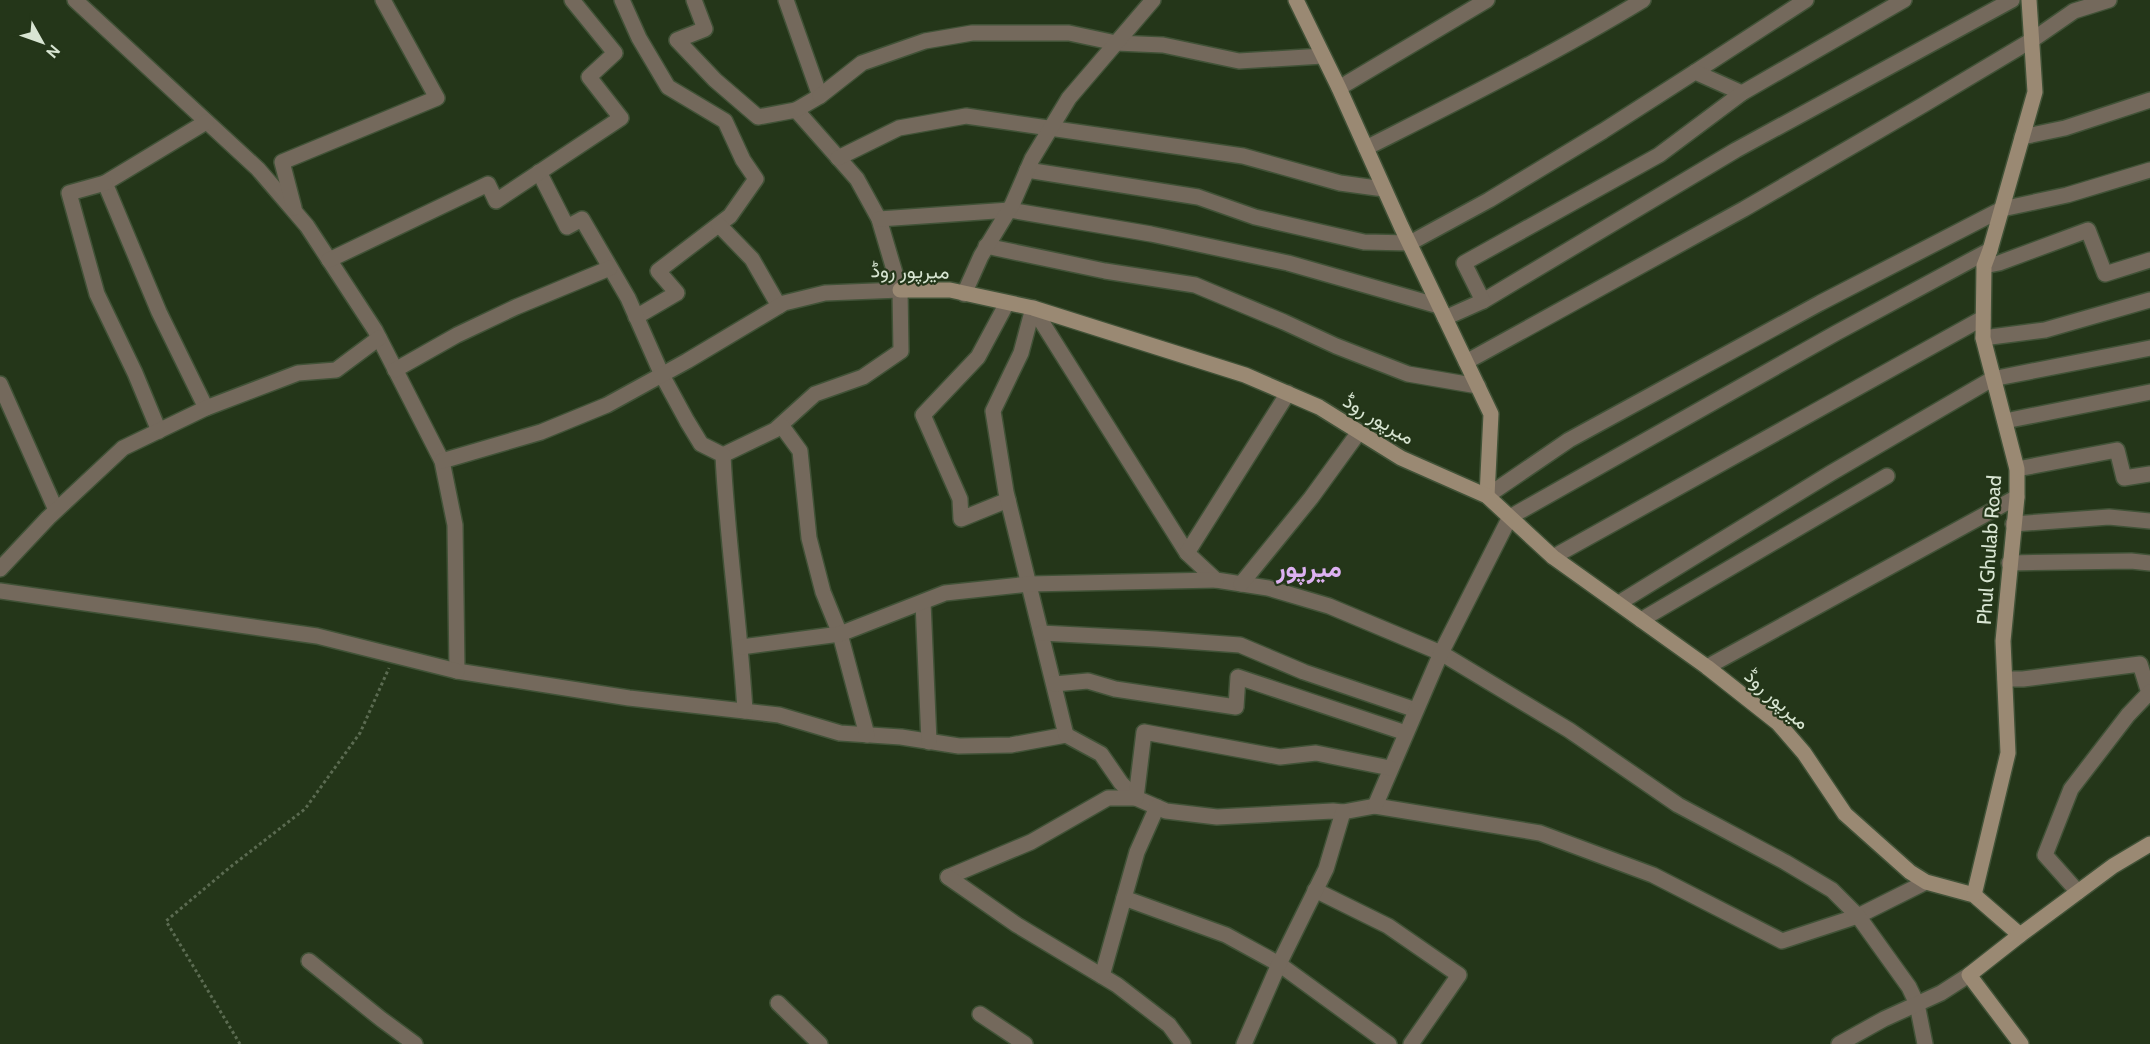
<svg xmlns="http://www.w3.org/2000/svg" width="2150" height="1044" viewBox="0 0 2150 1044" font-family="Cabin,Vazirmatn,sans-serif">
	<rect width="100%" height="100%" fill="#243619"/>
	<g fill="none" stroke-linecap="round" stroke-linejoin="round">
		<g stroke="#415237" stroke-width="18">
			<g id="street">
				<polyline points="75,0 258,169 307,226 375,330 442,461 455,525 457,671 629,698 779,715 840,733 901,737 959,746 1011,745 1066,735 1101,754 1121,783 1136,798 1166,811 1217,817 1333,811 1343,812 1375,806 1540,833 1653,875 1782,941 1858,916 1926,882"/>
				<polyline points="622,0 639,38 668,87 725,121 743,160 756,179 730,216 658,271 677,293 636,317"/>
				<polyline points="694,0 705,29 677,40 715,80 758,117 796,110 857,179 879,219 900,290 901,351 863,377 815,394 775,430 723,455"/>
				<polyline points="786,0 820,96 796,110"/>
				<polyline points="1695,72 1806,0"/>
				<polyline points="1339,88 1487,0"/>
				<polyline points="820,96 862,63 925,41 972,33 1069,33 1116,43 1163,45 1239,61 1323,56"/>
				<polyline points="206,122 105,183 159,312 206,408"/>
				<polyline points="2022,137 2065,128 2150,100"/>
				<path d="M1366,148C1459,101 1554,54 1643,0"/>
				<polyline points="838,158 899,128 966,116 1243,156 1340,183 1384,189"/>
				<polyline points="1027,170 1198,197 1255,217 1364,242 1410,243 1489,200 1603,131 1695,72 1742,93"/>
				<path d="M539,172L567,227L582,219L628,298L662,375L687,421L701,444L723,455C727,540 740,625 745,711"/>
				<polyline points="105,183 69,193 97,294 135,373 159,431"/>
				<polyline points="294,208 282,162 437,98 383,0"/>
				<polyline points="879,219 1010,210 1151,234 1288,263 1439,306"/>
				<polyline points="719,225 752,259 779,306"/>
				<polyline points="986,246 1105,271 1195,285 1284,322 1336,346 1408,374 1478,386"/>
				<polyline points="329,260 488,184 496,201 621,118 589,77 615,53 572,0"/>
				<polyline points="1984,266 1999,263 2088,230 2105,274 2150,260"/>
				<polyline points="964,294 981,256 1012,205 1032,159 1069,98 1153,0"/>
				<polyline points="1483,301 1736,150 2012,0"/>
				<polyline points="1007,303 978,357 923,415 960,499 961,519 1008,500"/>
				<polyline points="1033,308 1187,553 1216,580 1268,588 1329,606 1441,653 1569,730 1678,805 1785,862 1832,890 1858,916 1909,987 1917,1004 1925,1044"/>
				<polyline points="1033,308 1021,353 993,411 1006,492 1066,735"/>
				<polyline points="1445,318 1483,301 1464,263 1659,155 1742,93 1904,0"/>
				<polyline points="1983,338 2045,330 2150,300"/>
				<polyline points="1466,362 1744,209 1923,105 2032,40 2074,11 2109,0"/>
				<polyline points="395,370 457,335 516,307 610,268"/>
				<polyline points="0,384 56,510"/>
				<polyline points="2005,421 2150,392"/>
				<polyline points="781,425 800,451 809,538 823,592 840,634 867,735"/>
				<polyline points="442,461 541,432 607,405 687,361 784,303 825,293 900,290"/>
				<polyline points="2017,469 2117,450 2124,478 2150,474"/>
				<polyline points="1487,496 1569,440 1820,303 2002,209 2067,195 2150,170"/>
				<polyline points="2013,524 2109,517 2150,521"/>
				<polyline points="1187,553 1288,393"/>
				<polyline points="1553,557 1983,318"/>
				<polyline points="2009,563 2131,561 2150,563"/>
				<polyline points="0,569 48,518 123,448 206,408 298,373 336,370 379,338"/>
				<polyline points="1241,584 1311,498 1359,432"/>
				<polyline points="0,591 317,636 457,671"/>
				<polyline points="923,602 929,742"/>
				<polyline points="1619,603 1831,473 1992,379 2150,348"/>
				<polyline points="1641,620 1887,476"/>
				<polyline points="1041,633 1156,639 1240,645 1304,672 1416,710"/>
				<polyline points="741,647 840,634 945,593 1029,584 1216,580"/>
				<polyline points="1707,667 2017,497"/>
				<polyline points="2005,679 2023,679 2140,664 2149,693"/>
				<polyline points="1054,684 1088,681 1115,689 1236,707 1238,677 1406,733"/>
				<polyline points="1375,806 1441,653 1510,517 1836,333 1990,250"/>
				<polyline points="948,877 1031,842 1108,798 1136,798 1144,732 1280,757 1316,753 1390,768"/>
				<polyline points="948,877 1017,925 1117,985 1169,1025 1183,1044"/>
				<polyline points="1315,890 1388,926 1459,975 1411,1044"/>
				<polyline points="2078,892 2045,855 2071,789 2128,715 2150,692"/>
				<polyline points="1124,898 1226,935 1279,964 1389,1044"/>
				<polyline points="309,961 381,1019 415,1044"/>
				<polyline points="1102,976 1137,852 1157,807"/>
				<polyline points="778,1003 820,1044"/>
				<polyline points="980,1014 1025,1044"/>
				<polyline points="1244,1044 1279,964 1326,869 1343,812"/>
				<polyline points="1839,1044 1884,1019 1941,993 1969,975"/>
			</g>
		</g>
		<g stroke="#415237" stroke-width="18">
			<g id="secondary">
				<polyline points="1296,0 1339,88 1401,226 1491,414 1487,496"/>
				<polyline points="900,290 950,290 1033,308 1245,375 1319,407 1401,458 1487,496 1553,557 1707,667 1778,723 1804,753 1845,814 1910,872 1926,882 1974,895 2020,935 2113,866 2150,844"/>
				<polyline points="1974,895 2008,753 2003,641 2017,497 2017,469 1983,338 1984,266 1990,250 2035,92 2029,0"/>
				<polyline points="2020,935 1969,975 2021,1044"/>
			</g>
		</g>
		<polyline stroke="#5b6b51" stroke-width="3" stroke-dasharray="3 3" stroke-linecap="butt" points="240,1044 166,921 229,868 305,809 360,733 389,668"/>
		<use href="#street" stroke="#74695c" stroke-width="15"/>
		<use href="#secondary" stroke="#9a8973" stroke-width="15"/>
	</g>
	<g text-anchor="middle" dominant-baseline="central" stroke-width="4.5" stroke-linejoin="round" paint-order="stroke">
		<g font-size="20" fill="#d8e5d2" stroke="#243619">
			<text transform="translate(910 271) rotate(1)">میرپور روڈ</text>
			<text transform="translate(1379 419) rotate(31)">میرپور روڈ</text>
			<text transform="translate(1989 550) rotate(-86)">Phul Ghulab Road</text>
			<text transform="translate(1777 699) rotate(42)">میرپور روڈ</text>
		</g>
		<g font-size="26" font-weight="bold" fill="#ddb1f1" stroke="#243619">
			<text x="1309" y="568">میرپور</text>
		</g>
	</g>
	<g transform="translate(42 42) rotate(130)" stroke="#243619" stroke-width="4.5" paint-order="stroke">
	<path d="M0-4.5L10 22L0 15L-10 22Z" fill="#d8e5d2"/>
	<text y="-9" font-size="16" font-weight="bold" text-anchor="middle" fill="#d8e5d2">N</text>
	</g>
</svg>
